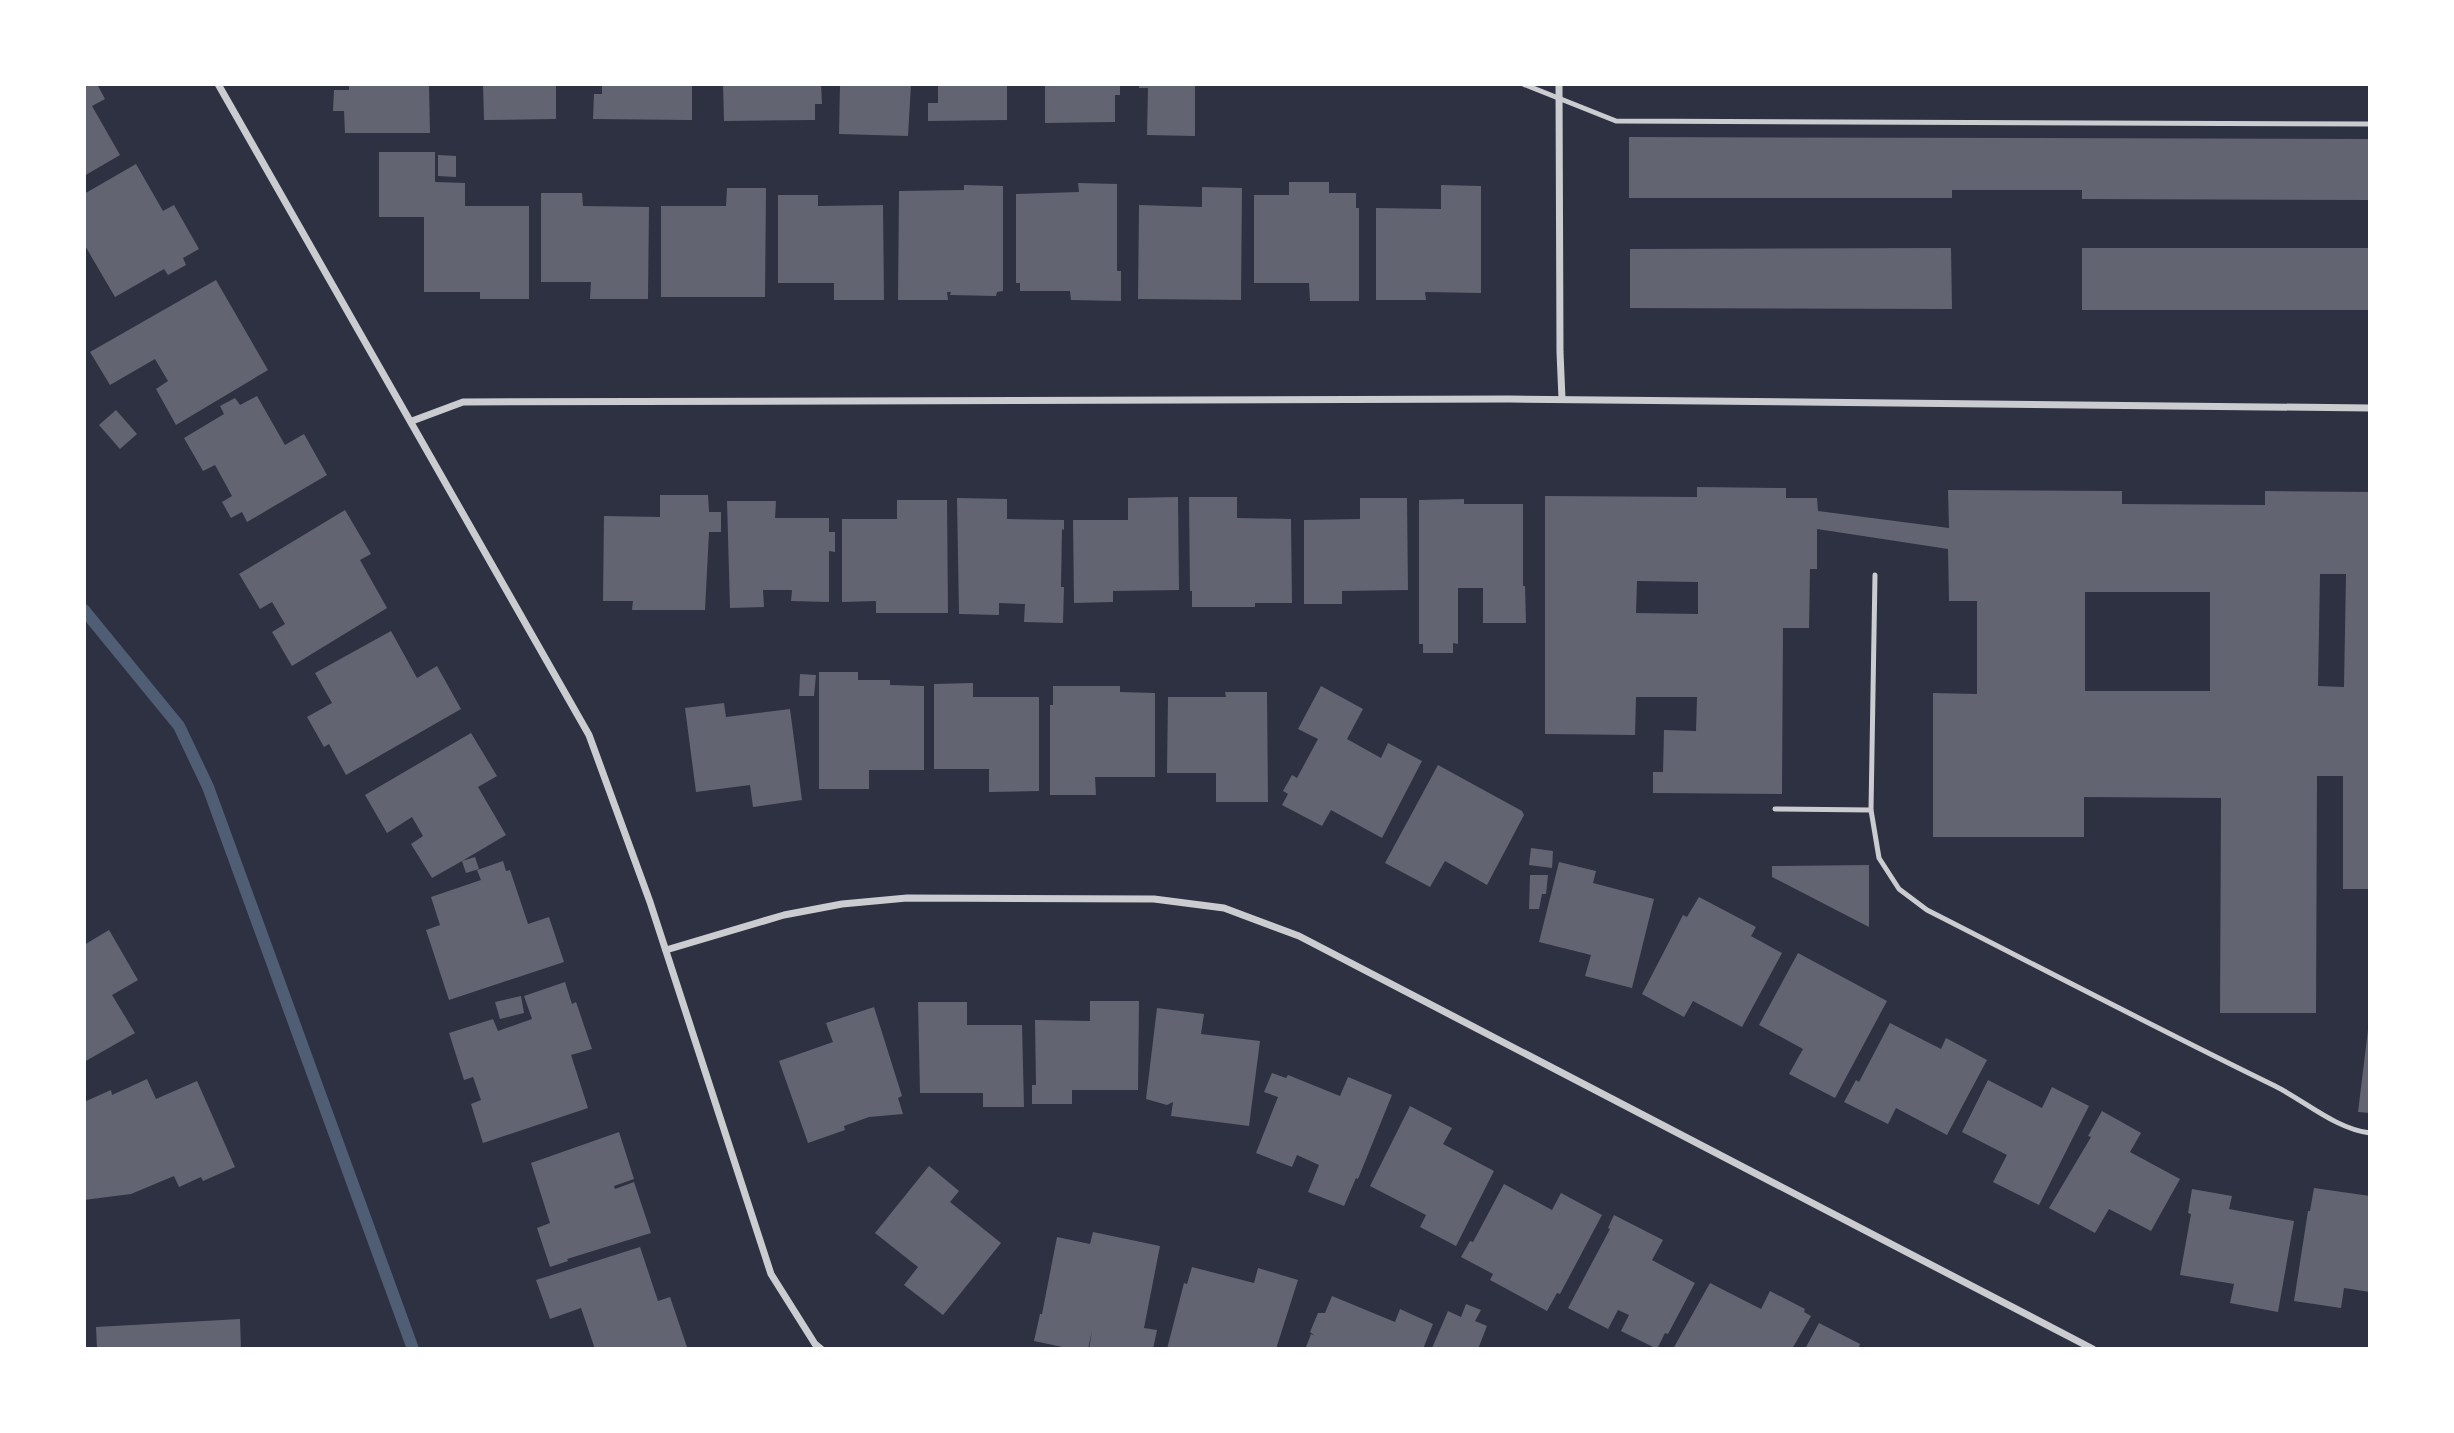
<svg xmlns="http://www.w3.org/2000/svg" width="2454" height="1433" viewBox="0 0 2454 1433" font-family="Lato,sans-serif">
	<rect width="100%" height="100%" fill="#2d3142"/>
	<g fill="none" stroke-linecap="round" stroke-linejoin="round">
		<polyline stroke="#4f5d75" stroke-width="12" points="84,610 179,726 208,787 413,1349"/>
	</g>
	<g fill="#626471" fill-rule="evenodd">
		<polygon points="84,84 97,84 105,99 92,106 120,155 84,176"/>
		<polygon points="483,84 556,84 556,119 484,120"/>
		<polygon points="602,84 692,84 692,120 593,119 594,94 602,94"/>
		<polygon points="723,84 821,84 822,104 815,104 815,120 724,121"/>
		<polygon points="840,84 911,84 908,136 839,134"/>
		<polygon points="938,84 1007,84 1007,120 928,121 928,103 938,103"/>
		<polygon points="1045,84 1120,84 1120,95 1115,95 1115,122 1045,123"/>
		<polygon points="1139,84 1195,84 1195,136 1147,135 1148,88 1139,88"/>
		<polygon points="349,85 429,85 430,133 345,133 344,111 333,111 334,90 349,90"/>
		<polygon points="1629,137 2370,139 2370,200 2082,199 2082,190 1952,190 1952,198 1629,198"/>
		<polygon points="379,152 435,152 435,182 465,183 465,206 529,206 529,299 480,299 480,292 424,292 424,217 379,217"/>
		<polygon points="438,155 456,156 456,177 438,176"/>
		<polygon points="136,164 163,211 174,205 199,249 183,258 186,265 168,275 164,269 115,297 84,244 84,194"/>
		<polygon points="1289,182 1329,182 1329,193 1356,193 1356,208 1359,208 1359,301 1310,301 1309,283 1254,283 1254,195 1289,195"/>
		<polygon points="1078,183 1117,184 1117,271 1121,271 1121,301 1071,300 1070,291 1020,291 1020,283 1016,283 1016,194 1079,192"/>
		<polygon points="964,185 1003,186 1003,291 997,292 996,296 950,295 951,292 947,292 948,300 898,300 899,191 964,190"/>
		<polygon points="1441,185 1481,186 1481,293 1425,292 1426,300 1376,300 1376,208 1441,209"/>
		<polygon points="1202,187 1242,188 1241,300 1138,299 1139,205 1202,207"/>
		<polygon points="727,188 766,188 765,297 661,297 661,206 726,206"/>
		<polygon points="541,193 582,193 583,206 649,207 648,299 590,299 591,282 541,282"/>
		<polygon points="778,195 818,195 818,206 883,205 884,300 834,300 834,283 778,283"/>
		<polygon points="1951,248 1952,309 1630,308 1630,249"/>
		<rect x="2082" y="248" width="288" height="62"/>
		<polygon points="216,280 268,370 176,425 156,389 168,381 155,359 110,385 90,352"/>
		<polygon points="257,396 285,445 304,434 327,475 247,522 242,512 231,518 222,502 232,496 215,465 203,471 184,438 224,414 220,406 235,398 240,405"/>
		<polygon points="116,410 137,434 120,449 99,425"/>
		<path d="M1697,487L1786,488V498H1817L1818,511L1949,528L1948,490L2122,491V504L2265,505V491L2370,492V889H2343V776H2317L2316,1013H2220L2221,798L2084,797V837H1933V693L1977,694V601H1949L1948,549L1817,529V569H1810L1809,628H1783L1782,794L1653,793V772H1663L1664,730L1696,731L1697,697H1636L1635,735L1545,734V496L1697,497ZM2320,574H2346L2344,687L2318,686ZM1637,581L1698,582V614L1636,613ZM2085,592H2210V691H2085Z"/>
		<polygon points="660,495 708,495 709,512 721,512 721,532 709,532 705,610 632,610 633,601 603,601 604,516 660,517"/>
		<polygon points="1178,497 1179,590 1113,591 1113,602 1074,603 1073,520 1128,520 1128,498"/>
		<polygon points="1189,497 1237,497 1237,518 1291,519 1292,603 1255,603 1255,607 1192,607 1192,591 1190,591"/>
		<polygon points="957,498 1007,499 1007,519 1064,520 1064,530 1062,529 1061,587 1064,587 1063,623 1024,622 1025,604 999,603 999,615 959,614"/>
		<polygon points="1360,498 1407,498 1408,590 1342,591 1342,604 1304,604 1304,520 1360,519"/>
		<polygon points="1464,499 1464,504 1523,504 1523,586 1525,586 1526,623 1483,623 1483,588 1458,588 1458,644 1453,643 1453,653 1423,653 1423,644 1419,644 1419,500"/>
		<polygon points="897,500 947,500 948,613 876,613 876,601 842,602 842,519 897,519"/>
		<polygon points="727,501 776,501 775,518 829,518 829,532 835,532 835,552 829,551 829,602 791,601 792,590 763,590 764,607 730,608"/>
		<polygon points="345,510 371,554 360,560 387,608 292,666 272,632 285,624 272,602 260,609 239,574"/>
		<polygon points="391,631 417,678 437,666 461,709 346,775 329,744 324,747 307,717 332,703 315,673"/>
		<polygon points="819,672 858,672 858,680 890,680 890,685 924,686 924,770 869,770 869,789 819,789"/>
		<polygon points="800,674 816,675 814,696 799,696"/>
		<polygon points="973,683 973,697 1039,697 1039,791 989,792 989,769 934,769 934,684"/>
		<polygon points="1053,686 1120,686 1120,692 1155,693 1155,777 1095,777 1096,795 1050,795 1050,705 1053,705"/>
		<polygon points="1321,686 1363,709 1347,739 1381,758 1388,743 1422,761 1382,838 1331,810 1322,826 1282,805 1288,794 1283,791 1292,775 1297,778 1318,739 1298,729"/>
		<polygon points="1225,692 1267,692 1268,802 1216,802 1216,773 1167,773 1168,697 1226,697"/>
		<polygon points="724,703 726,717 790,709 802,800 753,807 750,785 696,792 685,708"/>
		<polygon points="471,733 497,776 478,787 506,835 462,861 475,857 479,869 466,873 462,861 432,878 411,844 423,836 412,817 387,833 365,795"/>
		<polygon points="1438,765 1522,811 1524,815 1487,885 1445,861 1430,887 1385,863"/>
		<polygon points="1531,848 1553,851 1552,868 1529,865"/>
		<polygon points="503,861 506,871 510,870 528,924 549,917 564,962 449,1000 426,930 440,925 431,897 481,880 477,870"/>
		<polygon points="1559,862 1596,871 1593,883 1654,899 1632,988 1585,976 1591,955 1539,942"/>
		<polygon points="1869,865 1869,927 1772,877 1772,866"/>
		<polygon points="1530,875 1548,875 1546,894 1542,894 1539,909 1529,909"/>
		<polygon points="1699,897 1756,927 1751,936 1782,953 1742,1027 1693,1001 1684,1017 1642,994 1683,915 1687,917"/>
		<polygon points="109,930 138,980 112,995 135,1033 84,1062 84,945"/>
		<polygon points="1798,953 1887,1001 1835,1098 1789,1074 1803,1049 1759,1025"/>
		<polygon points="565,982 572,1004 576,1002 592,1049 571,1055 588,1108 483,1143 471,1104 481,1100 473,1077 464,1080 449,1033 493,1019 498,1031 532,1019 524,996"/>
		<polygon points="521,996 524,1013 500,1019 495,1002"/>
		<polygon points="1090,1001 1139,1001 1138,1090 1072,1090 1072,1104 1032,1104 1032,1085 1036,1085 1035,1020 1090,1021"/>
		<polygon points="918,1002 967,1002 967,1025 1022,1025 1024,1107 983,1107 983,1093 920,1093"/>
		<polygon points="874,1007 902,1096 898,1098 903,1114 869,1117 844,1126 845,1130 808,1143 779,1061 833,1042 826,1023"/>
		<polygon points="1157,1008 1204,1014 1201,1034 1260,1041 1249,1126 1171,1116 1173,1102 1167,1105 1146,1099"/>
		<polygon points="1890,1023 1941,1049 1946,1038 1987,1060 1947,1135 1896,1108 1888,1124 1844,1102 1856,1080 1859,1082"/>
		<polygon points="2368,1030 2370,1030 2370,1113 2358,1112"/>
		<polygon points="1272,1073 1286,1078 1288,1075 1340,1096 1348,1077 1392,1095 1358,1179 1356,1178 1344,1206 1308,1192 1319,1165 1297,1155 1292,1167 1256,1153 1278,1097 1264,1092"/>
		<polygon points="147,1079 156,1099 197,1081 235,1167 203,1181 201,1177 179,1187 174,1176 131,1194 84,1200 84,1102 111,1090 112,1095"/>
		<polygon points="1988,1080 2042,1108 2052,1087 2089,1106 2039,1205 1993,1182 2007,1155 1962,1132"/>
		<polygon points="1410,1106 1452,1128 1443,1144 1494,1171 1456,1246 1420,1227 1426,1215 1370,1186"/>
		<polygon points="2102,1111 2141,1133 2130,1152 2180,1179 2151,1231 2109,1209 2095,1233 2049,1208 2091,1137 2088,1136"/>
		<polygon points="619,1132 634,1179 614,1186 615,1189 634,1182 651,1233 567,1259 568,1261 550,1267 537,1228 550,1223 531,1163"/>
		<polygon points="929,1166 959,1191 950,1202 1001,1243 943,1315 904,1285 918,1267 875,1233"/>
		<polygon points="1504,1184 1552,1210 1561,1193 1602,1215 1560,1294 1557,1293 1547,1311 1490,1280 1493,1274 1461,1257 1470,1241 1473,1242"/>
		<polygon points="2314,1188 2370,1196 2370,1292 2344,1288 2341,1308 2294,1301 2308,1211 2310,1211"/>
		<polygon points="2192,1189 2232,1196 2229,1209 2294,1221 2278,1312 2230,1303 2234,1284 2180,1275 2191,1214 2188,1213"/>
		<polygon points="1614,1215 1663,1240 1652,1260 1695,1283 1668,1334 1665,1333 1657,1349 1621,1331 1629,1315 1618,1310 1608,1329 1568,1308 1610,1229 1608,1228"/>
		<polygon points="1093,1232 1160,1246 1144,1328 1157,1330 1153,1349 1089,1349 1092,1331 1088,1349 1072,1349 1034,1341 1040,1314 1042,1314 1057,1237 1090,1244"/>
		<polygon points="640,1247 658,1301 670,1297 687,1347 595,1349 581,1308 550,1319 536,1280"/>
		<polygon points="1192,1267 1254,1283 1258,1268 1298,1280 1276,1349 1167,1349 1184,1283 1187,1284"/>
		<polygon points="1710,1283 1761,1309 1770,1291 1805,1309 1804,1312 1811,1316 1792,1349 1673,1349"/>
		<polygon points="1332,1296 1395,1322 1400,1309 1433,1324 1423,1349 1308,1349 1306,1347 1311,1334 1315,1336 1310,1332 1318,1313 1325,1313"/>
		<polygon points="1466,1304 1481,1310 1475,1321 1487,1326 1478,1349 1432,1348 1448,1311 1461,1317"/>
		<polygon points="240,1319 241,1349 97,1349 96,1327"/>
		<polygon points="1819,1323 1860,1344 1858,1349 1805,1349"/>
	</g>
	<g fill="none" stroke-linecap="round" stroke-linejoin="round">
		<g stroke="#caccd0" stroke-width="5">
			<polyline points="1523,84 1616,121 2370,124"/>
			<path d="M1875,575L1871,810L1879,858L1899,889L1927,910C2043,969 2158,1029 2275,1086C2305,1101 2336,1129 2370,1133"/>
			<polyline points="1775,809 1871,810"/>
		</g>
		<g stroke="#caccd0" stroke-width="7">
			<polyline points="218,84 589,735 650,902 771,1274 815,1344 821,1349"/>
			<polyline points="1559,84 1560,352 1562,399"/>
			<polyline points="412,421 463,402 1509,399 2370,408"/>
			<polyline points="666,950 784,915 842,904 907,898 1154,899 1224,908 1299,936 2093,1349"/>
		</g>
	</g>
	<rect width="2454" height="1433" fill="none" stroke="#ffffff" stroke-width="172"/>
</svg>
